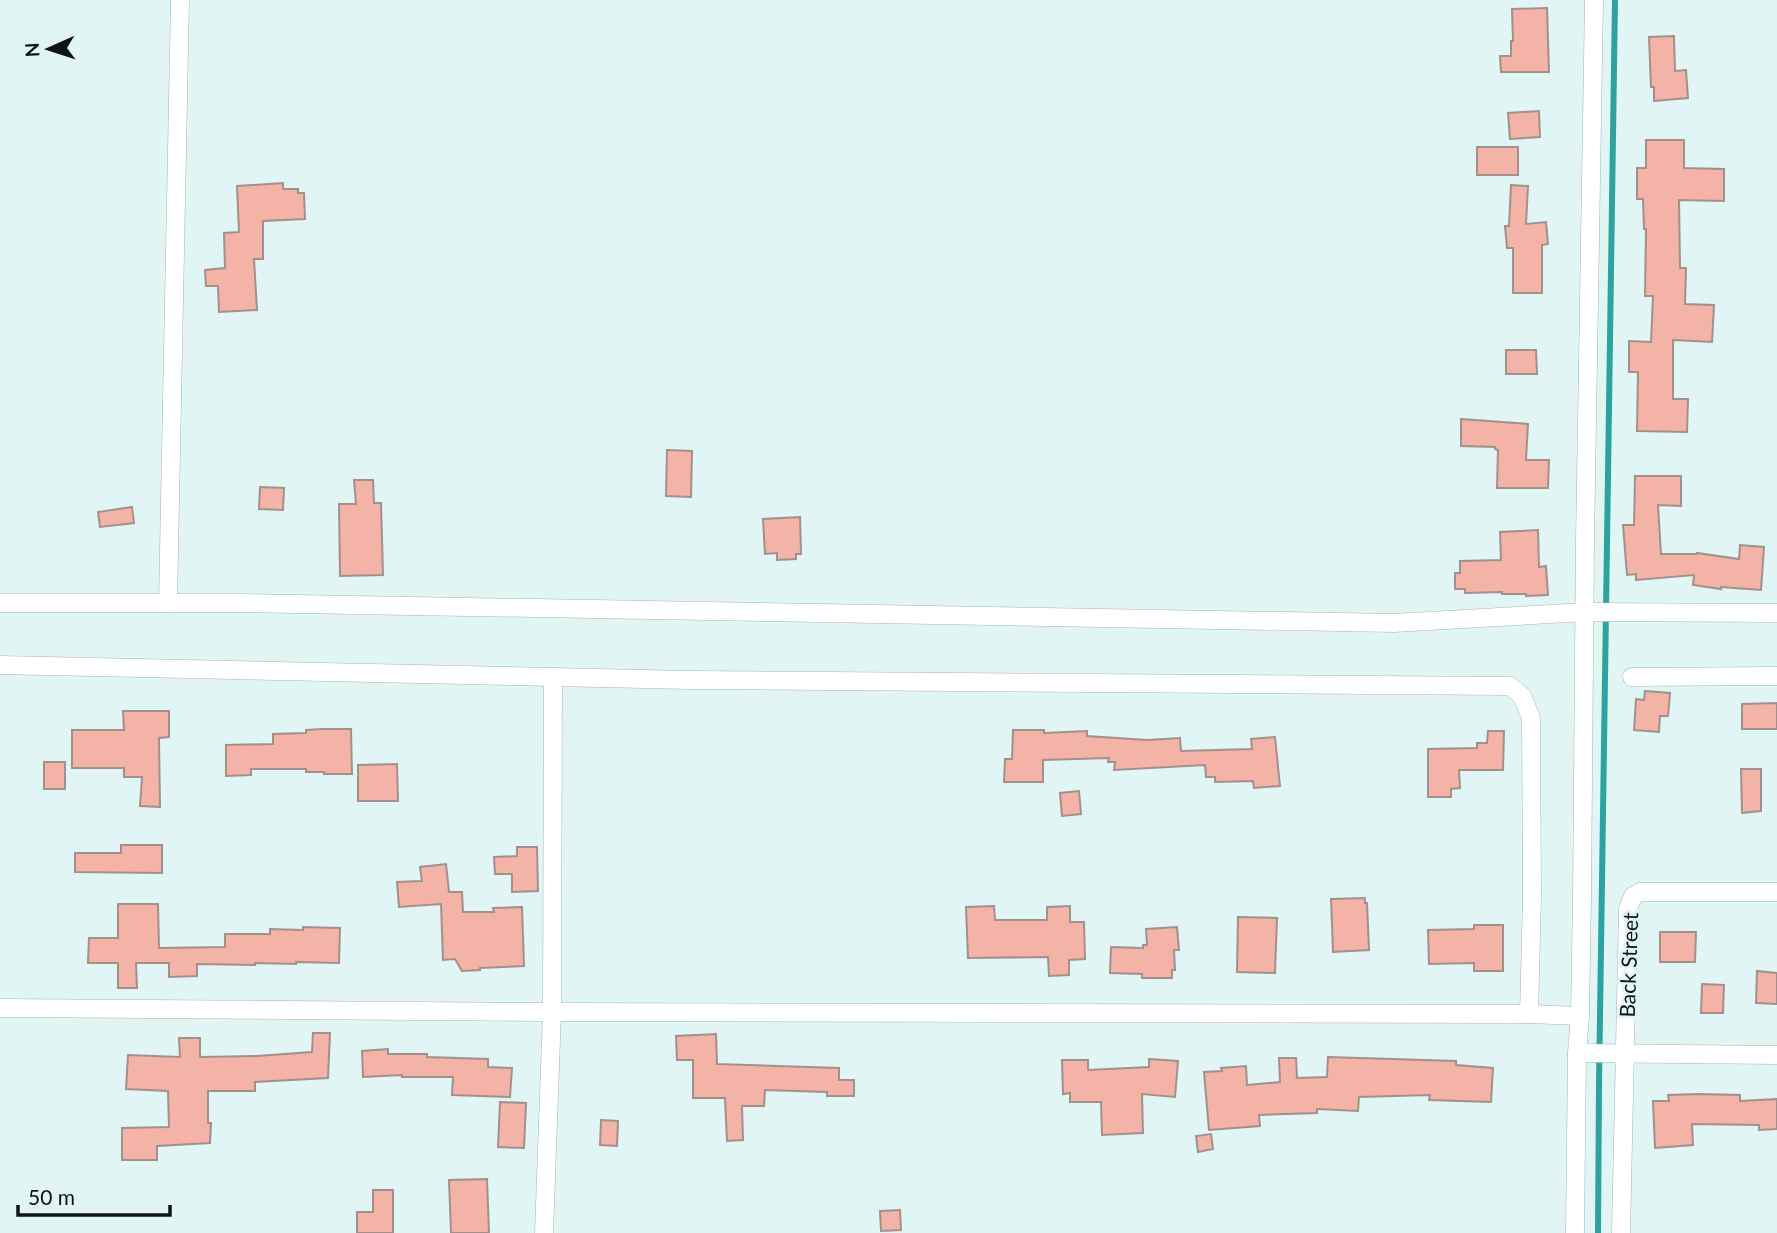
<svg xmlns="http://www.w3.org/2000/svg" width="1777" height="1233" viewBox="0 0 1777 1233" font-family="Lato,sans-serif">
	<rect width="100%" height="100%" fill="#e0f5f4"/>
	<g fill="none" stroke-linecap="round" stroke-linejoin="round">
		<polyline stroke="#2ea2a0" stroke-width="6" points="1598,1233 1599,1084 1615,0"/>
	</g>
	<g fill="#f3b3a7" stroke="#a2908d" stroke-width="2">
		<polygon points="1547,8 1549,72 1501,72 1500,56 1511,56 1511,41 1513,41 1512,9"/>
		<polygon points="1674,36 1675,71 1686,70 1688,98 1654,101 1654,87 1651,87 1649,37"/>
		<polygon points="1539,111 1540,137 1510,139 1508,113"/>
		<polygon points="1646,140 1684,140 1684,168 1724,169 1724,201 1679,200 1680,268 1686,268 1685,304 1714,305 1712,342 1673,340 1673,399 1688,399 1687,432 1637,431 1638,372 1629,372 1629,341 1651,342 1653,296 1645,296 1646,229 1644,229 1643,199 1637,199 1637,168 1646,168"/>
		<rect x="1477" y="147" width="41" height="28"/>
		<polygon points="283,183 283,189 298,189 298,193 304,193 305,219 263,221 263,259 254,259 257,310 219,312 218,286 206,286 205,270 225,268 224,233 239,232 237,186"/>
		<polygon points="1511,185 1528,186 1526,224 1546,222 1548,244 1542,245 1542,293 1513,293 1513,248 1507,248 1505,226 1509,226"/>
		<polygon points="1506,350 1536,350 1537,374 1506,374"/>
		<polygon points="1461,419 1528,424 1526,460 1549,460 1548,488 1497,488 1498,450 1495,449 1495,447 1461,446"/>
		<polygon points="667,450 692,451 691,497 666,496"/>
		<polygon points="1635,476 1681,476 1681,506 1658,505 1661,554 1697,554 1697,553 1739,559 1740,545 1764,547 1761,590 1721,587 1721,589 1693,585 1694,575 1636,580 1636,574 1627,575 1623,525 1634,525"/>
		<polygon points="354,480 373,480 374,503 381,503 383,575 340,576 339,504 356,504"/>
		<polygon points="260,487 284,488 283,510 259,509"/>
		<polygon points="132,507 134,523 100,527 98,512"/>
		<polygon points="800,517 801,554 796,554 796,559 777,560 777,553 765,554 763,519"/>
		<polygon points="1538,530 1539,567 1546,566 1548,595 1526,596 1526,594 1502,594 1502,592 1465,593 1465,589 1455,589 1455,573 1460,573 1460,561 1501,560 1500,532"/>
		<polygon points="1645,691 1670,693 1668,716 1660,716 1659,732 1634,730 1636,699 1644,700"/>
		<polygon points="1777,703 1777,729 1742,729 1742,704"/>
		<polygon points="123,711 169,711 169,737 159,738 160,807 140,806 142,777 124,777 124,768 72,768 72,730 124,730"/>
		<polygon points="323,729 351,729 352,774 324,774 324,772 306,772 306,769 251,769 251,775 226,776 226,745 273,744 273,734 306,733 306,730"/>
		<polygon points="1013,730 1044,730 1044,733 1087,731 1087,736 1147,740 1180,738 1181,751 1252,749 1251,739 1275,737 1280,786 1254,788 1253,781 1215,782 1215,777 1206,777 1205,765 1114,770 1115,762 1108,762 1109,758 1043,760 1043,782 1004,782 1005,759 1012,759"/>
		<polygon points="1488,731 1504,731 1503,770 1459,770 1460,788 1451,789 1451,797 1428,797 1428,749 1477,748 1477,743 1487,743"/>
		<rect x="44" y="762" width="21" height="27"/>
		<polygon points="397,764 398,801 358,801 358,765"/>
		<polygon points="1741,769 1761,769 1761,811 1742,813"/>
		<polygon points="1079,791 1081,814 1062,816 1060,793"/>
		<polygon points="121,845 162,845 162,873 75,872 75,853 121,853"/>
		<polygon points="517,847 537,847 538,891 512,892 512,874 495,874 494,857 517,856"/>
		<polygon points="446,864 449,892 462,892 463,912 494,912 493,908 522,907 524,966 480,968 480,970 462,971 455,959 443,960 441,904 399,907 397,882 422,881 420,867"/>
		<polygon points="1365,898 1365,903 1367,903 1369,950 1333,952 1331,899"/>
		<polygon points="118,904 158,904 159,948 225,947 225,934 270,934 270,929 303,930 303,927 340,928 339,963 296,962 296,964 255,963 255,965 197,964 197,976 169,977 169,963 136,963 137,988 118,988 118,963 88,963 89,938 118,938"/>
		<polygon points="994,906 995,920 1047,920 1047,907 1070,906 1070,922 1084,922 1085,959 1069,960 1069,975 1049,976 1048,957 968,958 966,907"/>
		<polygon points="1238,917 1277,918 1275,973 1237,972"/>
		<polygon points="1474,925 1503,925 1503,971 1474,971 1474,963 1429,964 1428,930 1474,929"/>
		<polygon points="1177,927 1179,950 1174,950 1175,970 1172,970 1172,978 1142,978 1142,974 1110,973 1111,947 1143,948 1143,945 1147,945 1146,929"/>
		<polygon points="1660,932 1696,932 1695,962 1660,962"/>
		<polygon points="1757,971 1777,973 1777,1004 1756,1003"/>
		<polygon points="1702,984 1724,985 1723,1013 1701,1013"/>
		<polygon points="313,1033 330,1033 328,1078 255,1082 255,1091 208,1091 208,1123 211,1123 210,1143 157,1146 157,1160 122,1160 122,1128 169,1127 168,1091 126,1089 128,1055 180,1057 179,1038 200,1038 200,1057 257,1056 312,1052"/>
		<polygon points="716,1034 717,1064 839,1068 839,1080 854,1080 854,1096 827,1096 827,1092 765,1090 764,1106 742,1106 743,1140 727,1141 725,1098 693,1098 693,1060 677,1060 676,1036"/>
		<polygon points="388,1049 388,1054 427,1054 427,1057 488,1059 488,1067 512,1068 510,1097 452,1095 453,1077 402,1077 402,1075 363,1077 362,1051"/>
		<polygon points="1328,1057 1456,1061 1456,1065 1493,1068 1491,1102 1429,1100 1430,1095 1359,1097 1358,1111 1317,1109 1317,1113 1259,1115 1260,1126 1209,1130 1204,1072 1222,1071 1221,1068 1246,1066 1247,1085 1280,1082 1279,1058 1296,1058 1297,1078 1327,1077"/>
		<polygon points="1149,1059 1178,1061 1175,1097 1142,1094 1143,1133 1102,1135 1101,1102 1070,1102 1070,1093 1063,1094 1062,1060 1088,1060 1088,1070 1149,1067"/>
		<polygon points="1699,1094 1740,1095 1740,1101 1777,1099 1777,1129 1759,1130 1759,1125 1692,1124 1693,1145 1655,1148 1653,1101 1669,1101 1668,1095"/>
		<polygon points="500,1102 526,1103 524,1148 498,1147"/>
		<polygon points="601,1120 618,1121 617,1146 600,1145"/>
		<polygon points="1211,1134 1213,1149 1198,1152 1196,1136"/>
		<polygon points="487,1179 489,1233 451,1233 449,1180"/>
		<polygon points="373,1190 393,1190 393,1233 357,1233 357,1212 373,1212"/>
		<polygon points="900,1210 901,1230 881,1231 880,1211"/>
	</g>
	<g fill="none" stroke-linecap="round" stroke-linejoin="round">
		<g stroke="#a2b6b5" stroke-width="19">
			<g id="minor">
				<polyline points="0,603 243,603 1394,623 1585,612 1777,613"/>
				<polyline points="168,603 180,0"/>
				<polyline points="0,665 690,680 1510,686 1522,696 1531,718 1532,897 1529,1014"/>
				<polyline points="1632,677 1777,676"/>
				<polyline points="0,1008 552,1012 1529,1014 1580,1016"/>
				<polyline points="1577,1053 1777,1055"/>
				<polyline points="544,1233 552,1012 553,677"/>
				<polyline points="1575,1233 1577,1053 1580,1016 1582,897 1585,542 1594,0"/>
				<polyline points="1621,1233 1628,909 1633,896 1640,892 1777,892"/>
			</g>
		</g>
		<use href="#minor" stroke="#fff" stroke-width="18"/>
	</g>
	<g text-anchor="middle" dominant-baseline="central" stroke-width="6" stroke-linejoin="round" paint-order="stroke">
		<g font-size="21" fill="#0d1413" stroke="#e0f5f4">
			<text transform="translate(1628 965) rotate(-88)">Back Street</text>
		</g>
	</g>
	<g transform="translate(49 49) rotate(267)" stroke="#e0f5f4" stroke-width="5" paint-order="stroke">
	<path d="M0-5L12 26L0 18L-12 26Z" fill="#0d1413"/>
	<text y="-10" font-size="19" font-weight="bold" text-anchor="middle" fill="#0d1413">N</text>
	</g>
	<path d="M18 1205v10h152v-10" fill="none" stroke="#0d1413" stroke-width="3.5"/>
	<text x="28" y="1205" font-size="21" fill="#0d1413" stroke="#e0f5f4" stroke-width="5" paint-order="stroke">50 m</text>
</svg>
